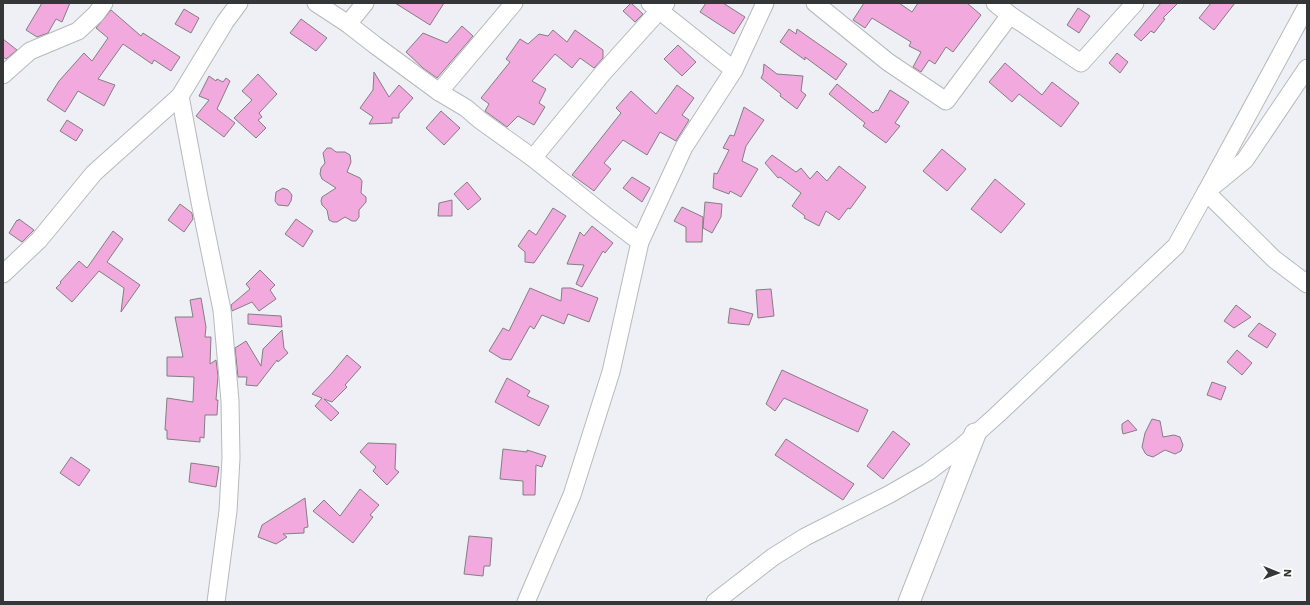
<svg xmlns="http://www.w3.org/2000/svg" width="1310" height="605" viewBox="0 0 1310 605" font-family="'Work Sans',sans-serif">
	<rect width="100%" height="100%" fill="#eff0f5"/>
	<g fill="#f1a9de" stroke="#837f81">
		<polygon points="42,3 70,3 62,22 56,19 48,33 37,37 26,30"/>
		<polygon points="395,3 444,3 430,25"/>
		<polygon points="631,3 643,14 635,22 623,11"/>
		<polygon points="706,3 723,3 745,17 734,34 700,12"/>
		<polygon points="864,3 899,3 912,12 918,3 967,3 981,15 953,52 946,47 935,64 929,60 921,72 913,67 921,52 909,46 911,42 872,18 865,28 853,20"/>
		<polygon points="1161,3 1178,3 1163,18 1165,19 1154,33 1151,31 1141,41 1134,35"/>
		<polygon points="1211,3 1235,3 1214,30 1199,18"/>
		<polygon points="1078,8 1090,16 1079,33 1067,25"/>
		<polygon points="184,9 199,18 191,33 175,24"/>
		<polygon points="111,10 141,36 143,33 180,57 171,71 154,60 152,64 123,44 98,79 115,85 104,106 78,91 65,112 47,100 59,81 84,53 92,61 108,38 96,28"/>
		<polygon points="301,19 327,38 316,51 290,33"/>
		<polygon points="462,26 473,36 437,78 423,68 406,52 423,33 447,43"/>
		<polygon points="789,29 796,34 797,29 847,64 836,80 805,57 805,60 780,42"/>
		<polygon points="553,30 567,42 575,30 603,50 603,58 594,68 580,58 572,68 555,54 532,81 546,89 539,103 545,107 534,125 518,116 507,127 485,111 489,104 481,98 510,62 506,59 520,39 528,44 539,34 548,36"/>
		<polygon points="3,39 17,50 6,59 3,57"/>
		<polygon points="678,45 696,62 682,76 664,59"/>
		<polygon points="1117,53 1128,62 1120,73 1109,63"/>
		<polygon points="1005,63 1042,95 1052,82 1079,103 1061,127 1019,94 1012,102 989,82"/>
		<polygon points="764,64 777,74 803,76 801,91 806,95 797,109 780,96 781,94 761,78 763,74"/>
		<polygon points="374,72 389,97 399,85 413,98 399,114 399,118 392,118 392,123 369,124 373,117 360,108 373,90"/>
		<polygon points="258,74 277,94 259,113 262,117 258,120 266,128 256,138 234,118 252,100 242,91"/>
		<polygon points="209,76 216,81 217,79 223,82 226,78 230,81 217,109 235,123 224,137 196,116 209,100 199,96"/>
		<polygon points="837,84 873,113 876,110 878,111 890,90 909,102 895,123 900,126 886,143 863,126 865,123 829,94"/>
		<polygon points="677,85 694,98 682,115 689,120 676,141 660,132 647,155 623,140 604,163 611,169 594,191 572,175 621,113 616,108 631,91 656,114"/>
		<polygon points="744,107 764,120 746,146 742,161 758,169 741,197 730,191 729,194 713,188 714,173 717,174 729,150 723,148 730,135 734,136"/>
		<polygon points="441,111 460,128 444,145 426,128"/>
		<polygon points="67,120 83,130 76,141 60,131"/>
		<polygon points="327,148 331,148 336,152 345,152 350,155 351,162 347,172 360,178 362,181 361,193 366,197 366,202 359,210 359,217 356,221 352,221 345,217 337,222 333,222 329,220 327,210 322,205 321,201 322,197 336,188 322,179 320,174 321,168 325,163 323,153"/>
		<polygon points="942,149 966,169 947,191 923,171"/>
		<polygon points="772,155 796,172 801,168 810,179 817,171 827,181 839,166 866,187 850,209 848,208 839,220 826,211 819,226 804,218 805,216 792,206 801,193 780,177 778,178 765,163"/>
		<polygon points="632,177 650,188 642,202 623,188"/>
		<polygon points="995,179 1025,204 1001,233 971,209"/>
		<polygon points="467,182 481,199 468,210 454,194"/>
		<polygon points="283,188 288,190 292,195 291,201 288,206 278,205 275,201 276,192"/>
		<polygon points="452,200 452,216 438,216 439,203"/>
		<polygon points="705,202 722,204 721,217 712,233 703,228"/>
		<polygon points="180,204 192,213 193,219 184,232 168,220"/>
		<polygon points="682,207 703,217 702,242 686,242 686,227 674,221"/>
		<polygon points="553,208 566,216 534,263 525,262 525,252 518,246 529,230 536,235"/>
		<polygon points="19,219 34,230 22,242 9,233 17,220 18,221"/>
		<polygon points="296,219 313,231 303,247 285,234"/>
		<polygon points="592,226 613,243 605,253 603,251 582,287 576,284 584,265 567,264 580,232 584,236"/>
		<polygon points="113,231 123,239 107,262 140,285 121,312 124,288 99,271 72,302 56,288 61,283 60,282 79,261 87,268"/>
		<polygon points="260,270 275,285 270,290 276,299 259,311 252,302 232,311 231,305 250,289 246,284"/>
		<polygon points="530,288 561,301 562,288 571,288 598,298 589,322 568,314 564,324 542,315 534,329 530,326 511,360 502,359 489,351 503,328 509,331"/>
		<polygon points="771,289 774,316 758,318 756,290"/>
		<polygon points="201,298 206,327 205,337 211,337 210,364 216,360 218,376 216,400 218,400 217,415 205,415 204,438 200,437 200,442 167,439 167,430 165,430 167,398 193,402 194,377 167,376 167,357 183,357 175,317 193,317 190,300"/>
		<polygon points="1236,305 1251,317 1234,328 1224,321"/>
		<polygon points="730,308 753,314 749,325 728,323"/>
		<polygon points="248,314 281,316 282,327 248,324"/>
		<polygon points="1259,323 1276,334 1267,348 1248,336"/>
		<polygon points="282,330 284,348 288,353 278,362 277,360 257,386 246,385 247,377 238,377 235,348 246,341 261,366 263,349"/>
		<polygon points="1237,350 1252,363 1242,375 1227,362"/>
		<polygon points="347,355 361,367 345,385 347,387 332,402 324,399 339,413 331,421 315,406 322,398 312,394 332,373"/>
		<polygon points="782,370 868,410 858,432 784,398 775,411 766,404"/>
		<polygon points="507,378 530,391 527,396 549,406 539,426 495,402"/>
		<polygon points="1212,382 1226,387 1221,400 1207,395"/>
		<polygon points="1152,419 1160,421 1163,437 1174,435 1180,437 1183,445 1181,451 1175,454 1165,450 1153,457 1147,455 1145,453 1142,447 1145,433"/>
		<polygon points="1128,420 1137,430 1123,434 1122,429 1122,424"/>
		<polygon points="893,431 910,444 883,479 867,466"/>
		<polygon points="786,439 854,484 843,500 775,455"/>
		<polygon points="368,443 396,444 395,469 399,472 387,485 373,471 376,467 360,452"/>
		<polygon points="503,449 527,452 527,450 546,456 542,467 536,465 535,495 523,495 523,481 500,479"/>
		<polygon points="71,457 90,470 79,486 60,473"/>
		<polygon points="191,463 219,467 216,487 189,482"/>
		<polygon points="360,489 379,505 370,515 373,517 353,543 313,511 324,500 340,516"/>
		<polygon points="305,498 308,527 304,528 304,533 283,534 287,537 276,544 258,537 262,525"/>
		<polygon points="469,536 492,538 490,566 484,566 483,576 464,574"/>
	</g>
	<g fill="none" stroke-linecap="round" stroke-linejoin="round">
		<g stroke="#b7b9bd" stroke-width="19">
			<g id="minor">
				<polyline points="316,3 348,24 375,45 439,92 466,108 480,120 533,158 602,213 640,242"/>
				<polyline points="650,3 734,70"/>
				<polyline points="815,3 888,62 946,101 1010,15"/>
				<polyline points="995,3 1010,15 1081,63 1135,3"/>
				<polyline points="1307,6 1206,192 1274,259 1307,284"/>
				<polyline points="348,24 365,3"/>
				<polyline points="3,75 30,51 78,31 96,14 104,3"/>
				<polyline points="439,92 514,3"/>
				<polyline points="180,96 199,197 222,310 230,401 231,458 228,511 216,602"/>
				<polyline points="533,158 602,74 666,3"/>
				<polyline points="3,274 39,240 94,173 180,96 225,22 239,3"/>
				<polyline points="526,602 572,495 611,372 640,242 684,147 734,70 765,3"/>
				<polyline points="715,602 773,557 805,537 890,494 928,472 960,448 997,415 1176,246 1206,192 1245,160 1307,68"/>
			</g>
		</g>
		<g stroke="#b7b9bd" stroke-width="23">
			<polyline id="tertiary" points="909,602 975,434"/>
		</g>
		<use href="#minor" stroke="#fff" stroke-width="17"/>
		<use href="#tertiary" stroke="#fff" stroke-width="21"/>
	</g>
	<rect width="1310" height="605" fill="none" stroke="#353637" stroke-width="8"/>
	<g transform="translate(1278 573) rotate(91)" stroke="#ffffff" stroke-width="3" paint-order="stroke">
	<path d="M0-3L7 15L0 10L-7 15Z" fill="#353637"/>
	<text y="-6" font-size="11" font-weight="bold" text-anchor="middle" fill="#353637">N</text>
	</g>
</svg>
